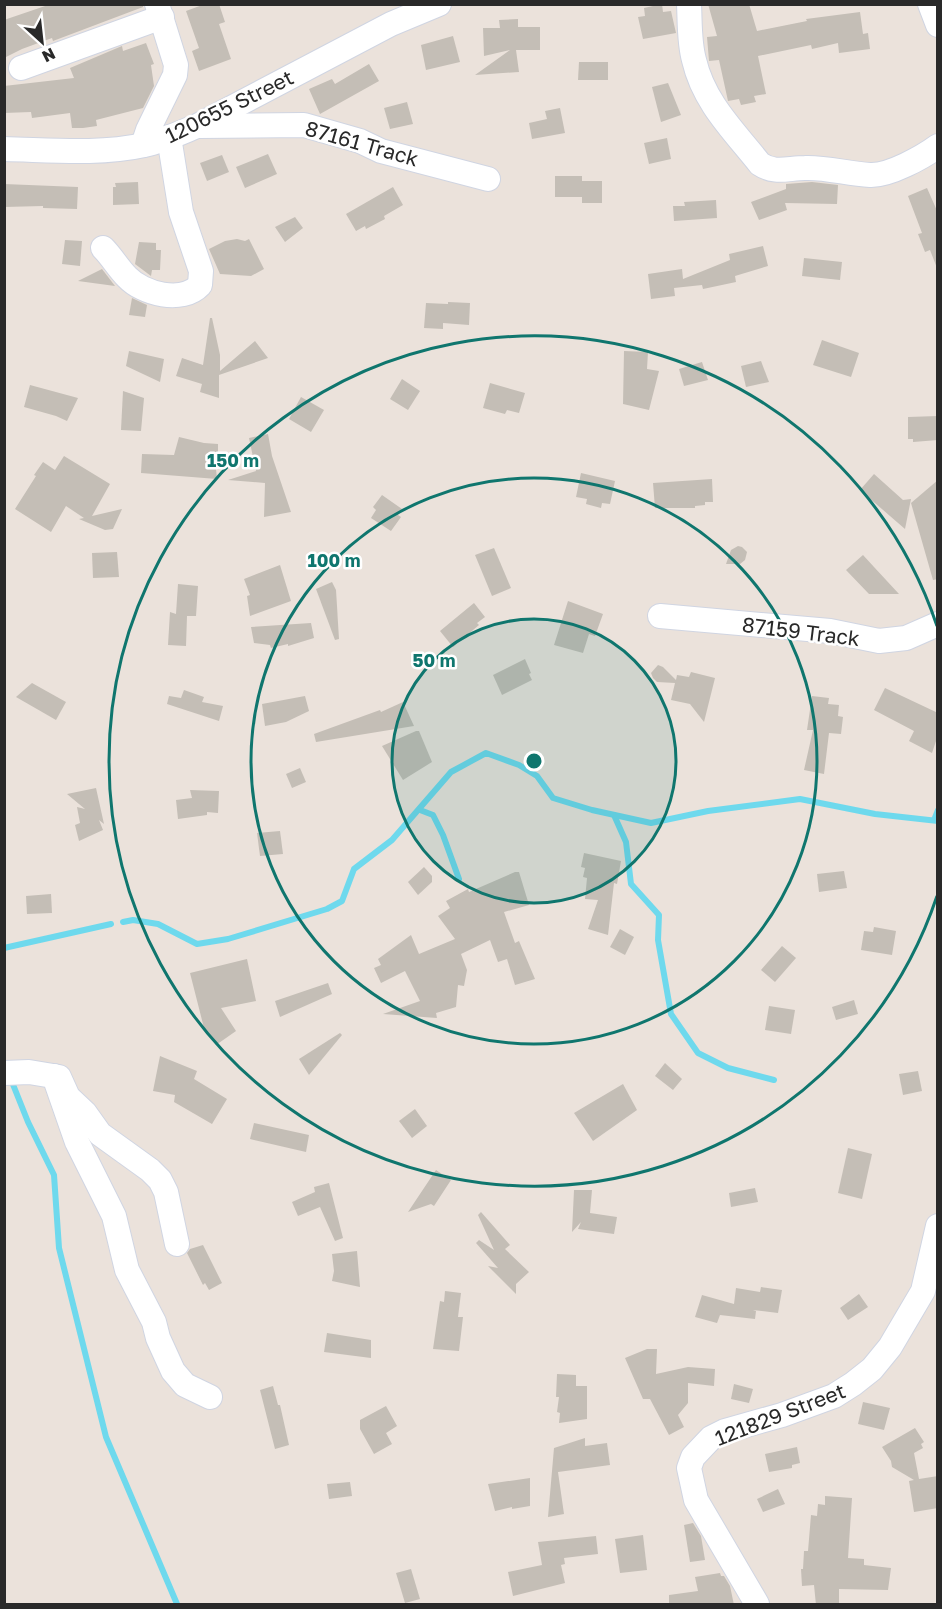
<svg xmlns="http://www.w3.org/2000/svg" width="942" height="1609" viewBox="0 0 942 1609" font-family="'Golos Text',sans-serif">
	<rect width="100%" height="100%" fill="#ebe2db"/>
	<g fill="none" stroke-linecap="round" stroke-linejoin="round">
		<g stroke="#6ed9ed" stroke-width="6">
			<polyline points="420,810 433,815 443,835 459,879"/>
			<polyline points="614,815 626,842 631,884 659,915 658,940 671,1014 698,1053 728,1068 774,1080"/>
			<polyline points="934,820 938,810"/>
			<polyline points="123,922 133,920 158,924 197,944 228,939 327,909 342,901 354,869 392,840 451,772 486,753 519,765 537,776 553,798 592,810 651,823 708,811 800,799 875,814 938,821"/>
			<polyline points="4,948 111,924"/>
			<polyline points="10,1077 28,1122 54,1175 59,1248 106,1437 177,1604"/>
		</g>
	</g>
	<g fill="#c4beb6">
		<polygon points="51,4 143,4 143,7 53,41 52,38 22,49 4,58 4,20"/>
		<polygon points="205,4 219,4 225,22 219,24 231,59 199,71 192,51 199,48 186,11"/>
		<polygon points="662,4 663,12 671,11 676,33 643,39 638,17 645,16 644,8"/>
		<polygon points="708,4 749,4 757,31 807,21 806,19 860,12 863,34 868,33 870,49 839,53 838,43 812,49 811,45 758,56 766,94 754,96 756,102 741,105 739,99 728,101 719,60 709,61 707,37 717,36"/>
		<polygon points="518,19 518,27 540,27 540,50 516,50 519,72 475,75 510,50 484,56 483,28 500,28 499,20"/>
		<polygon points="453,36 460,62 426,70 421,45"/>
		<polygon points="146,43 154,64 151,65 154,86 143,108 96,120 97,126 83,128 72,128 70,113 32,118 31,112 4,113 4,86 74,78 70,68 122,46 123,51"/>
		<polygon points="579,62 608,62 608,80 578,80"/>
		<polygon points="369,64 379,81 320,114 309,89 332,79 335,84"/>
		<polygon points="668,83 681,115 661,122 652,87"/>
		<polygon points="407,102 413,124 390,129 384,108"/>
		<polygon points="560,108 565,133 532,139 529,123 547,119 545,111"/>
		<polygon points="667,138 671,159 649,164 644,143"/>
		<polygon points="268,154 277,174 245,188 236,167"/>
		<polygon points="222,155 229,172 207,181 200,163"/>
		<polygon points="555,176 582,176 582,181 602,181 602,203 582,203 582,197 555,197"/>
		<polygon points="138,182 139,204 113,205 113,187 116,187 115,183"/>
		<polygon points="812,182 838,185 837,204 785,203 787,210 759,220 751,202 786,189 786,184"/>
		<polygon points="4,184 78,187 77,209 43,208 43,206 4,207"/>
		<polygon points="393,187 403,205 384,216 385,219 366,229 365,226 356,231 346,214"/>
		<polygon points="927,188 938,213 937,268 930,250 925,252 918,234 922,233 908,196"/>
		<polygon points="716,200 717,218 674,221 673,206 685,206 684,202"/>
		<polygon points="295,217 303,228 285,242 275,227"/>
		<polygon points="237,239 245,241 249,239 264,269 251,276 220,274 209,249 225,241"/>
		<polygon points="65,240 82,241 80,266 62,264"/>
		<polygon points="139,242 156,243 156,250 161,250 160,270 152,270 151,276 135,264"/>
		<polygon points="763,246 768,266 735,276 736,282 703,289 702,285 674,288 675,296 651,299 648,274 682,269 683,279 730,260 729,254"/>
		<polygon points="804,258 842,262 840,280 802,276"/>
		<polygon points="102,269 115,286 78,281"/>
		<polygon points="132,298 147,305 145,317 129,315"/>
		<polygon points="448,302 470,303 469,325 443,323 443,329 424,328 426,303 448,304"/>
		<polygon points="210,318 212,318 220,355 220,371 255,341 268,358 219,375 219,398 200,392 202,384 176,376 182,358 203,365"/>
		<polygon points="822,340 859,353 851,377 813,365"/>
		<polygon points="129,351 164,359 160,382 126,366"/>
		<polygon points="624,351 648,352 647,369 659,371 649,410 623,404"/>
		<polygon points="761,361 769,382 746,387 741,366"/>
		<polygon points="702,362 708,380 684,386 679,369"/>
		<polygon points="402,379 420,391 408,410 390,399"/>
		<polygon points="490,383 525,393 519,413 507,410 505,414 483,408"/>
		<polygon points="30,385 78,398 67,421 56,416 24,407"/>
		<polygon points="123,391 144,398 141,431 121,430"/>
		<polygon points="301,397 324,410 311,432 289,419"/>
		<polygon points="938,416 938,440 913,442 913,439 908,439 908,417"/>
		<polygon points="268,434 272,456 291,512 264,517 265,483 228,480 256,471 249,438"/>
		<polygon points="179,437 204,443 218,444 218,459 215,459 217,479 141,473 142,454 174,455"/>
		<polygon points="64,456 110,484 92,516 122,509 113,529 105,530 79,519 84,518 66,506 51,532 15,509 36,476 34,475 43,462 55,470"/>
		<polygon points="581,473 615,481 610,504 602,503 601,508 586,504 587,499 576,497"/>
		<polygon points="874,474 903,500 911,499 905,529 860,490"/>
		<polygon points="712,479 713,502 705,502 705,505 695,506 695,508 655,508 653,483"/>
		<polygon points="938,480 938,579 933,580 911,503"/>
		<polygon points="382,495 402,509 398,515 401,517 391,531 371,518 376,510 373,507"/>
		<polygon points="738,546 742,547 747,552 745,560 740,564 726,564 731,550"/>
		<polygon points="494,548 511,588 492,596 475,555"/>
		<polygon points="117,552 119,577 93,578 92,553"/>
		<polygon points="863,555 874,567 899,594 869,594 846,570"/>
		<polygon points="280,565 291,601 250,616 247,596 250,595 244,579"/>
		<polygon points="332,582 336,590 339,639 335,640 316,589"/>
		<polygon points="178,584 198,586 196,616 184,616 187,616 186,646 168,645 170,612 176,614"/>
		<polygon points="568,601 603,614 595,636 589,634 583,653 554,645"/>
		<polygon points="474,603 485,617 477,623 479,625 453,647 440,631"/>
		<polygon points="311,623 314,638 288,646 288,644 271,648 270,645 254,643 251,627"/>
		<polygon points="525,659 531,673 529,674 532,680 502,695 493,675"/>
		<polygon points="658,665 663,667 676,680 677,675 689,677 691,672 715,678 704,722 690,704 671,700 675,683 657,682 653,678 651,673"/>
		<polygon points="32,683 66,702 56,720 16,697"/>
		<polygon points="885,688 938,713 938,735 932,753 909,741 914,731 874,710"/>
		<polygon points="184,690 204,697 202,702 223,706 219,721 167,704 169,696 181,698"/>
		<polygon points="305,696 309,711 286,722 265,726 262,704"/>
		<polygon points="812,696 829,698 828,704 839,705 838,716 843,717 841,734 829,733 824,774 804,770 813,730 807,730"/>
		<polygon points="403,702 414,726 316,742 314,734 380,710 381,712"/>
		<polygon points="416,731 419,731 432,762 403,780 382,746"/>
		<polygon points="300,768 306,782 292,788 286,774"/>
		<polygon points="96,788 104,824 99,820 103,830 79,841 75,825 80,823 77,807 85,809 67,794"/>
		<polygon points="190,790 219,791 218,813 207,812 207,815 178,819 176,800 192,798"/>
		<polygon points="280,831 283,854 260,856 257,833"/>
		<polygon points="584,853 621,861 617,884 614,883 608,935 588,929 598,900 585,899 587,878 583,877 585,868 581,867"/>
		<polygon points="424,867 432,876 432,882 418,895 408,882"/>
		<polygon points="844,871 847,888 819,892 817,874"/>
		<polygon points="515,872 519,872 529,905 504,912 515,943 519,941 535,979 515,985 507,959 498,962 490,940 461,954 467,970 464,986 458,985 456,1007 436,1013 437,1018 383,1014 420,1001 405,971 381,983 374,968 381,965 378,959 411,935 419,954 455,939 438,916 450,908 446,901 468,889 469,892"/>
		<polygon points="51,894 52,913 27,914 26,896"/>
		<polygon points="874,927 896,931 892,955 861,950 864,931 873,932"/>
		<polygon points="620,929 634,937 625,955 610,947"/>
		<polygon points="782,946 796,958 775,982 761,970"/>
		<polygon points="247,959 256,1001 221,1008 236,1031 216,1045 204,1028 190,973"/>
		<polygon points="328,983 332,994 280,1017 275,1001"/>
		<polygon points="854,1000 858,1014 836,1020 832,1007"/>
		<polygon points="769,1006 795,1010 791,1034 765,1030"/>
		<polygon points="340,1033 342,1035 309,1075 299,1059"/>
		<polygon points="160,1056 197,1071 194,1079 227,1099 212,1124 174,1102 175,1095 153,1091"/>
		<polygon points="665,1063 682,1079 673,1090 655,1076"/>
		<polygon points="918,1071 922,1091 903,1095 899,1074"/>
		<polygon points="623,1084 637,1110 593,1141 574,1113"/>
		<polygon points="415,1109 427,1126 412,1138 399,1121"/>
		<polygon points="254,1123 309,1135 306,1152 250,1139"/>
		<polygon points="848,1148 872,1154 862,1199 838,1193"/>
		<polygon points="436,1170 451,1180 434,1206 431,1204 408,1212"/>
		<polygon points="329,1183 343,1238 335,1241 320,1207 298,1216 292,1202 315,1192 314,1187"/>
		<polygon points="755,1188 758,1202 731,1207 729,1193"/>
		<polygon points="574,1190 592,1190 590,1213 617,1217 614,1234 578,1229 581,1222 572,1232"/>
		<polygon points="481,1212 510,1245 505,1249 529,1272 516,1284 516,1294 488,1266 498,1268 476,1243 479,1240 494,1250 478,1215"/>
		<polygon points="203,1245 222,1283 209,1290 205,1283 203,1285 187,1253 190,1249"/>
		<polygon points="357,1251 360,1287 332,1281 334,1271 332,1254"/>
		<polygon points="761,1287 782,1290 778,1313 753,1310 756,1311 755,1319 720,1315 717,1323 695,1317 702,1295 734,1304 736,1288 760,1292"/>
		<polygon points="445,1291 461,1293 458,1317 463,1317 459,1351 433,1349 440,1301 444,1302"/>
		<polygon points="859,1294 868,1307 848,1320 840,1308"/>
		<polygon points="327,1333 371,1340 371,1358 324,1352"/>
		<polygon points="647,1349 657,1349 656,1374 688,1367 715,1369 714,1386 688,1383 688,1403 678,1415 684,1427 669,1435 650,1399 643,1399 625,1358"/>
		<polygon points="557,1374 576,1375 576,1386 587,1386 587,1419 559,1423 560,1413 557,1412 559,1397 556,1397"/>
		<polygon points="734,1384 753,1389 749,1403 731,1399"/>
		<polygon points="273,1386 278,1405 280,1405 289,1445 275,1449 260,1390"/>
		<polygon points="863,1402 890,1408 884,1430 858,1424"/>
		<polygon points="386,1406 397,1426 386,1433 392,1444 374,1454 360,1429 360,1420"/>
		<polygon points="915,1428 924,1442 921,1444 923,1448 914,1453 919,1479 938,1476 938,1508 914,1512 909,1481 914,1480 892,1467 891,1461 882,1447"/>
		<polygon points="585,1438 585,1446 607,1443 610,1465 558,1472 564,1514 548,1517 554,1448"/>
		<polygon points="797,1447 800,1463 792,1465 792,1468 769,1472 765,1454"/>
		<polygon points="530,1478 530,1506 512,1509 512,1507 495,1511 488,1484"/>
		<polygon points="350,1482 352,1496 329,1499 327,1484"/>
		<polygon points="778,1489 785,1504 763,1512 757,1499"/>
		<polygon points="825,1496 852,1498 848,1558 864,1559 864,1565 891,1568 888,1590 839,1589 839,1605 816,1605 814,1585 802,1586 801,1569 803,1569 804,1551 808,1551 811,1515 817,1516 818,1504 825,1505"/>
		<polygon points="693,1523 701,1536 705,1560 690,1562 684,1525"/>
		<polygon points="643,1535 647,1570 620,1573 615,1539"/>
		<polygon points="596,1536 598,1554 564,1558 565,1564 561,1565 565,1583 513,1596 508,1572 542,1565 538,1542"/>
		<polygon points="411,1569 420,1599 405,1603 396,1573"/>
		<polygon points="720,1573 721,1576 724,1576 730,1586 734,1605 669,1605 669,1595 698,1591 695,1577"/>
	</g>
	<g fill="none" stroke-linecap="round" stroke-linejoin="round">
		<g stroke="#d0d5e2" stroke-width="26">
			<g id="minor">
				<path d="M689,4C690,23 689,42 694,60C704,103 734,131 760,164C775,174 788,168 805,168C826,167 848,174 870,175C889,176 923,157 938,146"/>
				<polyline points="930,4 938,25"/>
				<polyline points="21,68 162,17"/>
				<polyline points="199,126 304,125 360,141 381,151 488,179"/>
				<polyline points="143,145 148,130 175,75 176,65 157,4"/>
				<path d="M4,149C50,150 99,155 144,145C163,141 180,133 197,126L391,24L439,4"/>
				<path d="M103,248C112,257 118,268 127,277C143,294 182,304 200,285L201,271L181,212L169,137"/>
				<polyline points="660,616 830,631 879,641 906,638 938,624"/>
				<polyline points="4,1073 29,1072 59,1077 68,1097 85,1113 100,1134 150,1170 160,1180 166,1192 177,1244"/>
				<polyline points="54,1076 77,1142 114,1216 127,1270 154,1322 158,1338 173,1371 185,1385 210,1397"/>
				<polyline points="757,1604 696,1500 689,1468 693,1457 711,1438 725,1431 782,1415 834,1396 853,1384 872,1369 890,1347 923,1291 938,1226"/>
			</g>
		</g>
		<use href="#minor" stroke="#fff" stroke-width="24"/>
	</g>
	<circle cx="534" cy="761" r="142" fill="#0f766e" fill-opacity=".12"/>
	<g fill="none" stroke="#0f766e" stroke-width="3">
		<circle cx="534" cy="761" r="142"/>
		<circle cx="534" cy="761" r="283"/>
		<path d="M937 896A425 425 0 1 1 937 626"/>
	</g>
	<g text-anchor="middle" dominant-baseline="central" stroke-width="5" stroke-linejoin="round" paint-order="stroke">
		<g font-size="21" fill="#292929" stroke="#fff">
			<text transform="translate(229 106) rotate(-26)">120655 Street</text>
			<text transform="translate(362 143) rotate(16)">87161 Track</text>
			<text transform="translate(801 631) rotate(7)">87159 Track</text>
			<text transform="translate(780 1414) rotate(-21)">121829 Street</text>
		</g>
	</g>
	<circle cx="534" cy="761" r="9" fill="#0f766e" stroke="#fff" stroke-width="3"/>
	<g font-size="18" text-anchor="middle" font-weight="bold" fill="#0f766e" stroke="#fff" stroke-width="5" stroke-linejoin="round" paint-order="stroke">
		<text x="233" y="467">150 m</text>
		<text x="334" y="567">100 m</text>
		<text x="434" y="667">50 m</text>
	</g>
	<rect width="942" height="1609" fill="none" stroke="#292929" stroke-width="12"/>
	<g transform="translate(42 42) rotate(153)" stroke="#ffffff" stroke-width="4.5" paint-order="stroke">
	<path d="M0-4.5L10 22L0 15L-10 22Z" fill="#292929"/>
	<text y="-9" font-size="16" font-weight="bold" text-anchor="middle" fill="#292929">N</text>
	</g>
</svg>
